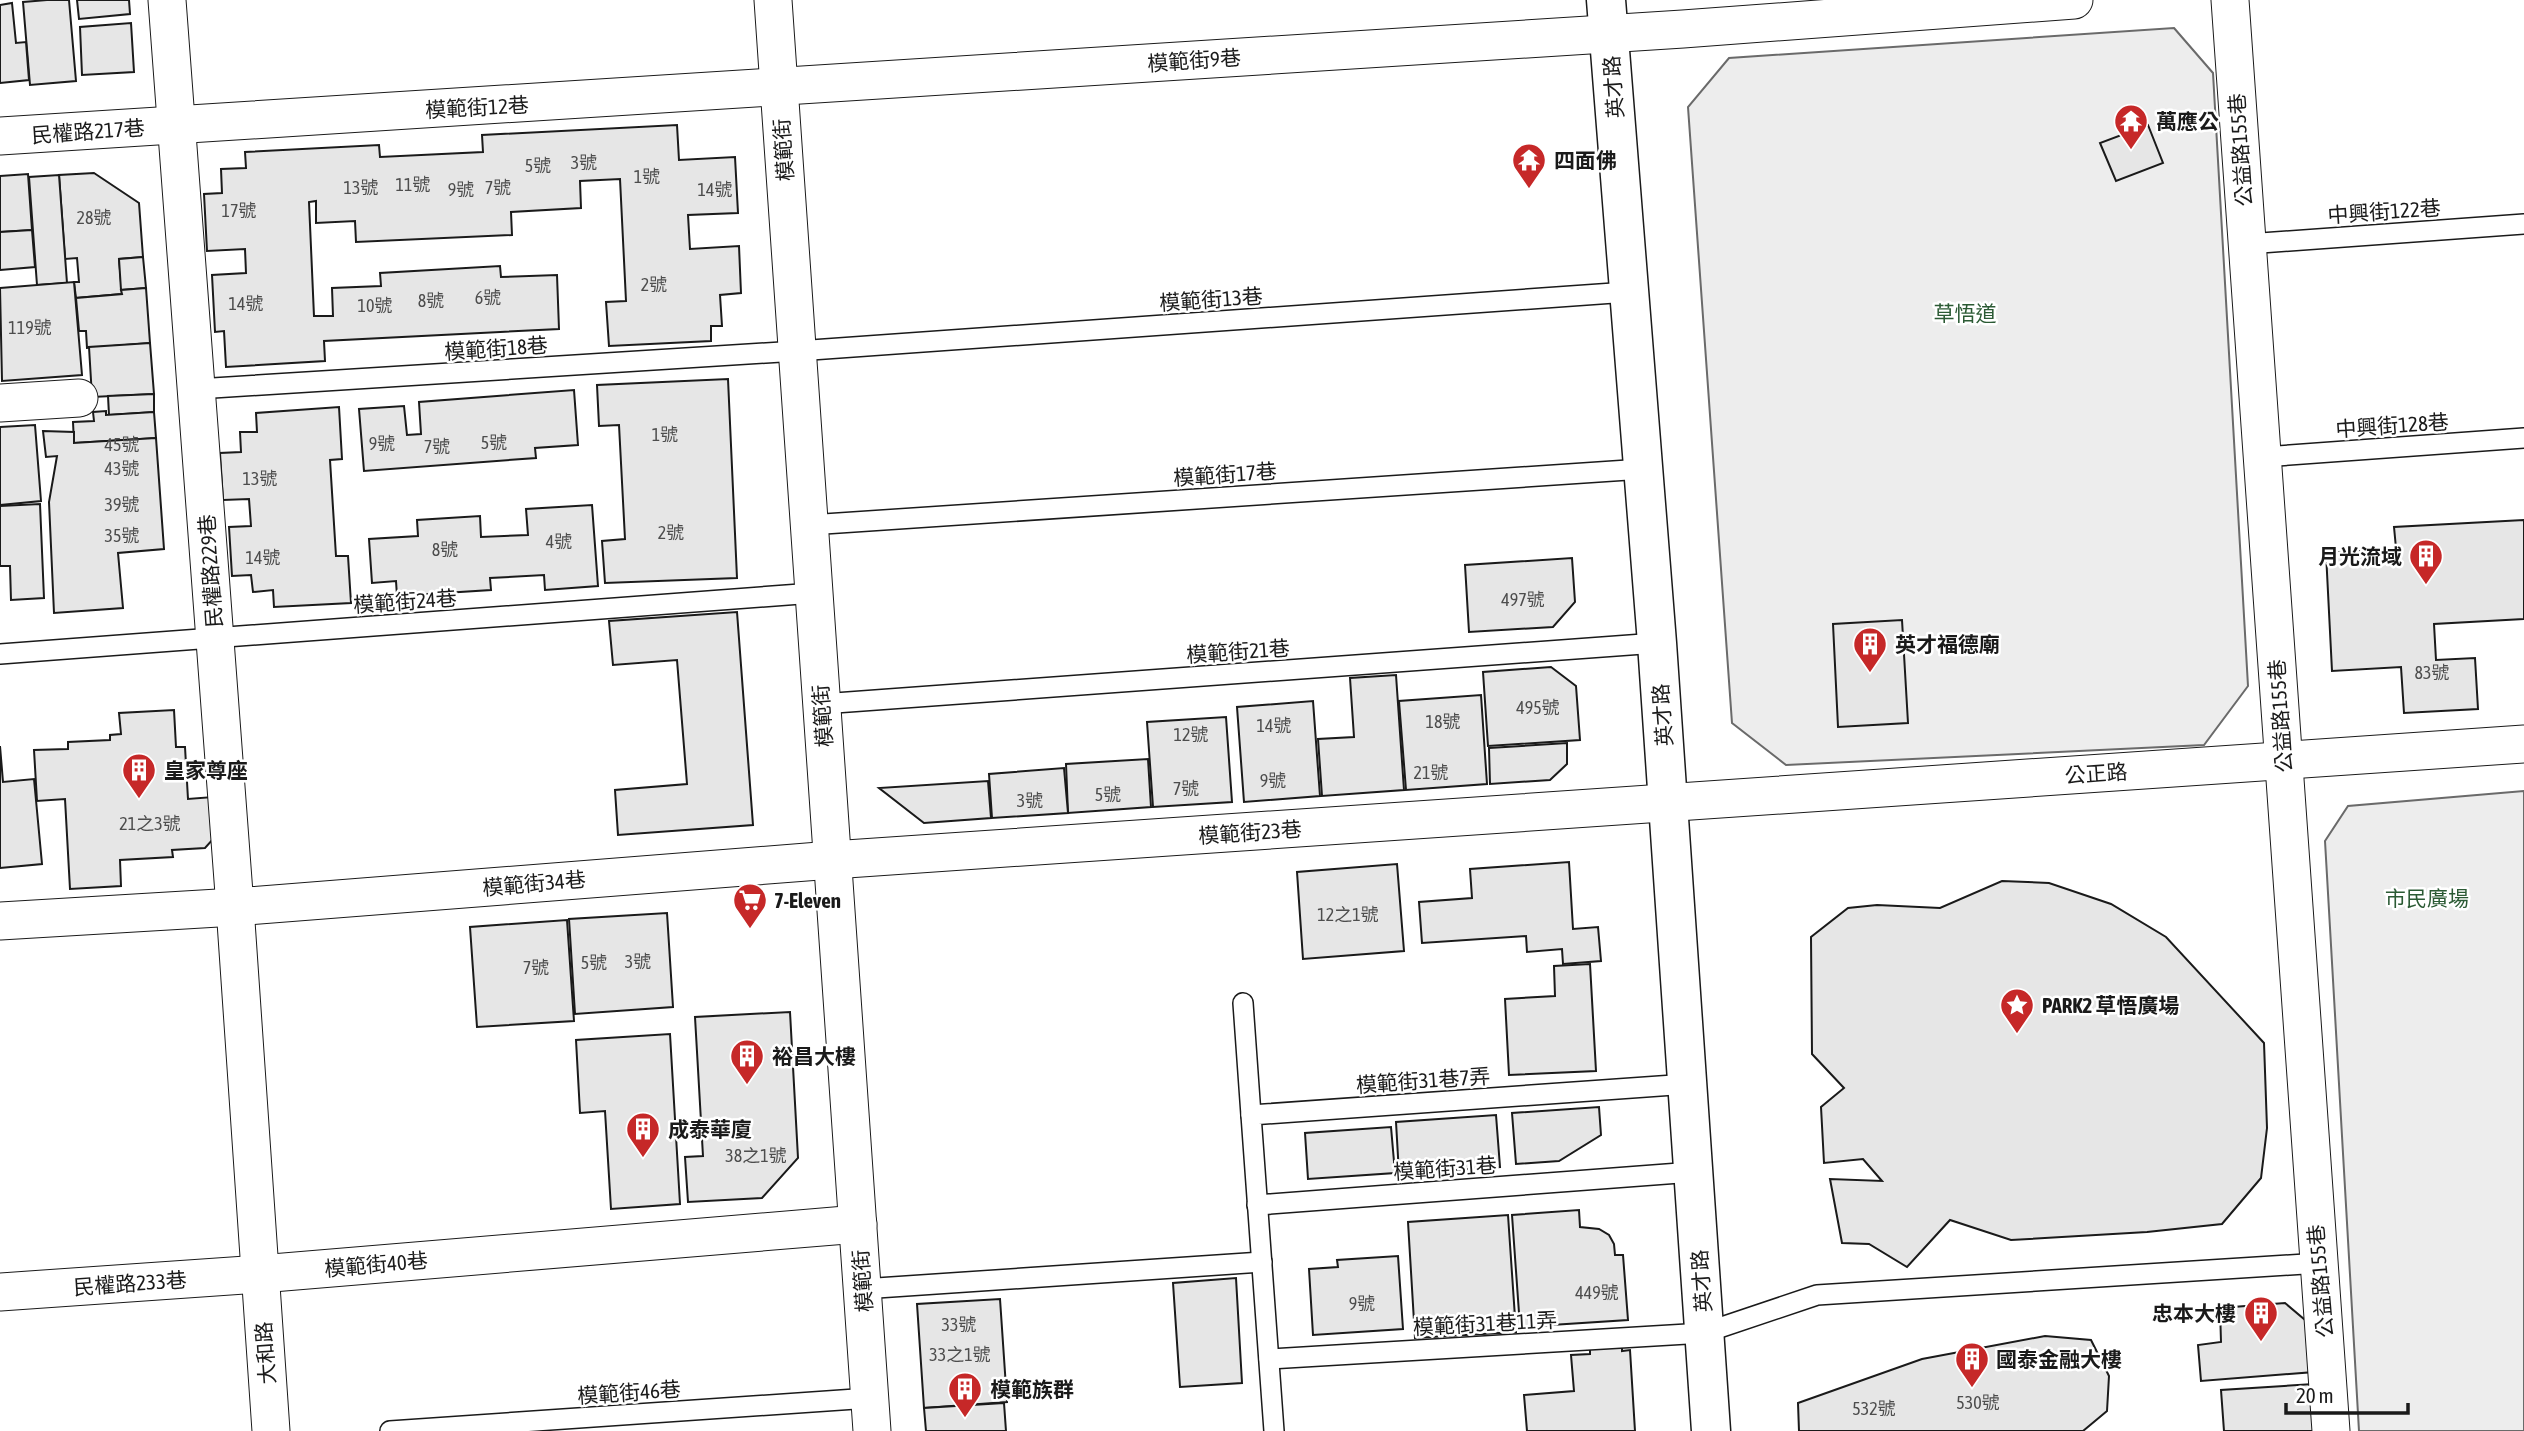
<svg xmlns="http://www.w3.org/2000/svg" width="2524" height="1431" viewBox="0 0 2524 1431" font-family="'Asap Condensed','Noto Sans TC',sans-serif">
	<rect width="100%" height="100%" fill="#fff"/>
	<g fill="#ededed" stroke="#6a6a6a" stroke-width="2">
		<polygon points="2174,28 2213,73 2248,686 2204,745 1786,765 1732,723 1688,107 1729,58"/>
		<polygon points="2524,791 2524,1431 2359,1431 2325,841 2348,806"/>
	</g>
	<g fill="#e6e6e6" stroke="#1a1a1a" stroke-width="2">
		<polygon points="47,0 69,0 76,81 30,85 23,2"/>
		<polygon points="77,0 129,0 130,14 79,19"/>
		<polygon points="12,3 16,43 26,42 29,80 0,83 0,5"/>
		<polygon points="131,23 134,72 82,75 80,27"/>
		<polygon points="677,125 679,160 735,157 738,213 688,215 690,249 739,246 741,293 720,295 722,326 711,326 711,341 609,346 606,302 626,301 620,179 580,181 581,208 511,212 512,235 356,242 355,221 316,223 316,201 309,202 314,316 333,316 332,288 381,286 380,273 500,266 501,277 557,275 559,329 324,341 325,361 226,367 224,331 215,332 212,275 246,273 245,249 207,251 204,194 222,193 221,169 246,168 245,152 379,145 380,157 483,152 482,135"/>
		<polygon points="2148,125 2163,163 2116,181 2100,143"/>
		<polygon points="94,173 139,203 143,257 119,259 122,294 76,298 74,282 79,282 77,258 65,259 59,175"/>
		<polygon points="28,174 32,230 0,232 0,176"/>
		<polygon points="59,175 67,283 37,285 29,177"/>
		<polygon points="32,230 35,267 0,270 0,232"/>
		<polygon points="143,257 146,288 121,290 119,259"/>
		<polygon points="74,282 82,375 2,381 0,288"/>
		<polygon points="146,288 150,343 87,348 86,331 79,331 76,298 122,294 121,290"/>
		<polygon points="150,343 154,394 92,397 89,347"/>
		<polygon points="728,379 737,578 605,583 602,541 625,539 619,425 599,426 597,385"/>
		<polygon points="574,390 578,445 535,448 536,458 364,471 359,409 404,406 407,435 421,434 419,402"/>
		<polygon points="154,394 154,412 109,415 108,396"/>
		<polygon points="339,407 342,459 330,460 336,556 348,556 351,603 274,607 273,590 253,592 251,575 232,576 229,527 251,526 249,499 223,500 220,453 241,452 240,432 257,432 256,413"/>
		<polygon points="106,411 106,415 154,412 156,438 74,443 73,422 94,421 93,412"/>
		<polygon points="35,425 41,501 0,505 0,427"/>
		<polygon points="43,431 74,432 74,443 156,438 164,549 118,553 123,608 54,613 49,502 57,456 46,457"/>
		<polygon points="40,504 44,598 11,600 10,566 0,566 0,506"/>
		<polygon points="592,505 598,586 545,590 544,575 490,578 491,590 397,596 396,581 372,583 369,539 418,536 417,520 480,516 481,537 528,535 526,509"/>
		<polygon points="2524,520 2524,619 2434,624 2436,660 2475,658 2478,709 2404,713 2401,667 2332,671 2326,553 2396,548 2394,527"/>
		<polygon points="1572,558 1575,602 1553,627 1469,632 1465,565"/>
		<polygon points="737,612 753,825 618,835 615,790 687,784 677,660 613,665 609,621"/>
		<polygon points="1902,620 1908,723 1838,727 1833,624"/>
		<polygon points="1551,667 1576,686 1580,740 1488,746 1483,672"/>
		<polygon points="1396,675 1404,790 1322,796 1318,739 1354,737 1350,678"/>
		<polygon points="1481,695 1487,784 1406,790 1399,701"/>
		<polygon points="1313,701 1320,796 1244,802 1237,707"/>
		<polygon points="174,710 176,747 185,747 188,799 213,797 215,837 205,848 172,850 173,857 120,860 121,886 70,889 65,799 37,801 34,750 68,749 68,742 110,740 110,735 121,734 119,713"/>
		<polygon points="1226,717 1232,802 1153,807 1147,722"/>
		<polygon points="1567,743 1567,764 1550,780 1490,784 1489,748"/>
		<polygon points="0,746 3,782 34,779 42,864 0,868"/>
		<polygon points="1148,759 1151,807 1068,813 1066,764"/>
		<polygon points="1064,768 1068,813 992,818 989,774"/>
		<polygon points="988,781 991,818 924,823 879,788"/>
		<polygon points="1569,862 1573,929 1598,927 1601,961 1563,964 1562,949 1527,952 1526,936 1422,943 1419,902 1472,898 1470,869"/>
		<polygon points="1397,864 1404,951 1303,959 1297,872"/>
		<polygon points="2002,881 2049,883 2111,904 2166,937 2264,1043 2267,1128 2261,1178 2222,1224 2147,1232 2011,1240 1950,1220 1907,1267 1869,1244 1842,1243 1830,1179 1882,1181 1863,1159 1824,1163 1821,1107 1844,1088 1812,1054 1811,937 1848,908 1877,905 1940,908"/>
		<polygon points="667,913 673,1007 575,1014 569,919"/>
		<polygon points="567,920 574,1021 477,1027 470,927"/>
		<polygon points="1590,964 1596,1071 1509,1075 1505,999 1555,996 1554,966"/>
		<polygon points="790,1012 798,1158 762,1198 688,1202 685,1157 703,1156 695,1017"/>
		<polygon points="670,1034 680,1204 611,1209 605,1111 580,1113 576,1040"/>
		<polygon points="1599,1107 1601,1135 1559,1161 1516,1164 1512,1113"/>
		<polygon points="1496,1115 1500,1167 1399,1174 1396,1122"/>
		<polygon points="1391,1127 1395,1173 1308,1179 1305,1133"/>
		<polygon points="1579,1210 1580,1227 1599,1229 1609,1235 1614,1244 1615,1255 1623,1255 1628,1320 1520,1327 1512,1215"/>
		<polygon points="1508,1215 1516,1332 1415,1338 1408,1222"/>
		<polygon points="1398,1256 1403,1329 1313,1335 1309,1269 1338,1267 1337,1260"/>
		<polygon points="1236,1278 1242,1383 1180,1387 1173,1283"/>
		<polygon points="1000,1299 1007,1402 924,1408 917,1304"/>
		<polygon points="2285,1303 2311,1325 2314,1372 2201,1381 2198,1345 2221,1342 2220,1308"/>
		<polygon points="2045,1336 2091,1340 2109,1376 2107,1411 2083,1431 1799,1431 1798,1403 1922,1359"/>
		<polygon points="1622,1345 1622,1351 1630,1350 1635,1431 1527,1431 1524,1395 1574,1391 1571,1355 1590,1354 1590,1348"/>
		<polygon points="2313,1384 2316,1431 2224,1431 2221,1390"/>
		<polygon points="1004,1403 1006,1431 926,1431 924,1408"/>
	</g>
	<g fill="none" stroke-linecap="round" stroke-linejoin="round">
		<g stroke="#1a1a1a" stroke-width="22">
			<g id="lane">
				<polyline points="2247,244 2524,224"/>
				<polyline points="197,389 797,351 1628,292"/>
				<polyline points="2263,457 2524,438"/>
				<polyline points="809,525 1643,469"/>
				<polyline points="0,654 814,593"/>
				<polyline points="821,704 1657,643"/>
				<polyline points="1243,1003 1251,1115"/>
				<polyline points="1257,1205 1693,1172"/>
				<polyline points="862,1289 1262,1262"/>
				<polyline points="1269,1359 1704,1333 1817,1295 2320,1263"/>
				<polyline points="390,1431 870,1398"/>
				<polyline points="1274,1431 1251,1115 1688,1084"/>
			</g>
		</g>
		<g stroke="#1a1a1a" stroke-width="39">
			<g id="street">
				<polyline points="167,0 235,907 271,1431"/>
				<polyline points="773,0 872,1431"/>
				<polyline points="2230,0 2331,1431"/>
				<polyline points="0,136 1683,29 2074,0"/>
				<polyline points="0,403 79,398"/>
				<polyline points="0,921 235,907 832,860 2524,744"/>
				<polyline points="0,1292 260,1274 858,1224"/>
			</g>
		</g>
		<g stroke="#1a1a1a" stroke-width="41">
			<polyline id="secondary" points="1606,0 1657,643 1711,1431"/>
		</g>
		<use href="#lane" stroke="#fff" stroke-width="19"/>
		<use href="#street" stroke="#fff" stroke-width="37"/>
		<use href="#secondary" stroke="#fff" stroke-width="38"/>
	</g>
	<defs>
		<g id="temple-pin" transform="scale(1.75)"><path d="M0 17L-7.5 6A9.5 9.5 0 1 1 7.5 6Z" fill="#c62828" stroke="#fff"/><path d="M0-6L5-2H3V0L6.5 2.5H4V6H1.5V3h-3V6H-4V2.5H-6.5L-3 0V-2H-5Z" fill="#fff"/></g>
		<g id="building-pin" transform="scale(1.75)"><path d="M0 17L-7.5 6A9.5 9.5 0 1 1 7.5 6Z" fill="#c62828" stroke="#fff"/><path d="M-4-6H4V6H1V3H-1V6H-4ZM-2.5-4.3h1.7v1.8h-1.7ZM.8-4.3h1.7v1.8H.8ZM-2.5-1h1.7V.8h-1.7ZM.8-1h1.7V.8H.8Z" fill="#fff"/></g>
		<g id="supermarket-pin" transform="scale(1.75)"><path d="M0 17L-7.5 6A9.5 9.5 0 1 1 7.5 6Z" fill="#c62828" stroke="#fff"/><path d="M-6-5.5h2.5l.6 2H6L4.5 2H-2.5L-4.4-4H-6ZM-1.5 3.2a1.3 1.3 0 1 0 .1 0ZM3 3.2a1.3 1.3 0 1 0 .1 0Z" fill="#fff"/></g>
		<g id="sight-pin" transform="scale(1.75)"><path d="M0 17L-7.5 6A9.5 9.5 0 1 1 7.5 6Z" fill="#c62828" stroke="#fff"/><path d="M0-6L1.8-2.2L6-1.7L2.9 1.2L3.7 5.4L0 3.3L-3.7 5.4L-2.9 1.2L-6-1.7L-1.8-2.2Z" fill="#fff"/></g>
	</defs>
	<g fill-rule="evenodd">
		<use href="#temple-pin" x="2131" y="121"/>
		<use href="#temple-pin" x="1529" y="160"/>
		<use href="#building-pin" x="2426" y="556"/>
		<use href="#building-pin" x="1870" y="644"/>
		<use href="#building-pin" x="139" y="770"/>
		<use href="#supermarket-pin" x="750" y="900"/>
		<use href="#sight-pin" x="2017" y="1005"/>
		<use href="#building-pin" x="747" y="1056"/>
		<use href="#building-pin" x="643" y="1129"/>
		<use href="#building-pin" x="2261" y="1313"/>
		<use href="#building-pin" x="1972" y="1359"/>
		<use href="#building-pin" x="965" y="1389"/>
	</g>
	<g text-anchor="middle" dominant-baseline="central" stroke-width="5" stroke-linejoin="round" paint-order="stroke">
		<g font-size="18" fill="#4d4d4d">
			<text x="584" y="162">3號</text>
			<text x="538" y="165">5號</text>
			<text x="647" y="176">1號</text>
			<text x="413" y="184">11號</text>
			<text x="361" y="187">13號</text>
			<text x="498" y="187">7號</text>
			<text x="461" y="189">9號</text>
			<text x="715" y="189">14號</text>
			<text x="239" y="210">17號</text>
			<text x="94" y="217">28號</text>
			<text x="654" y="284">2號</text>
			<text x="488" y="297">6號</text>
			<text x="431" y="300">8號</text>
			<text x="246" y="303">14號</text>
			<text x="375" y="305">10號</text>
			<text x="30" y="327">119號</text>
			<text x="665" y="434">1號</text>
			<text x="494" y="442">5號</text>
			<text x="382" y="443">9號</text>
			<text x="122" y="444">45號</text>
			<text x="437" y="446">7號</text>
			<text x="122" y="468">43號</text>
			<text x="260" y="478">13號</text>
			<text x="122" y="504">39號</text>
			<text x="671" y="532">2號</text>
			<text x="122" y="535">35號</text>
			<text x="559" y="541">4號</text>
			<text x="445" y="549">8號</text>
			<text x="263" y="557">14號</text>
			<text x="1523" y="599">497號</text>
			<text x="2432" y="672">83號</text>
			<text x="1538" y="707">495號</text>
			<text x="1443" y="721">18號</text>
			<text x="1274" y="725">14號</text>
			<text x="1191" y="734">12號</text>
			<text x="1431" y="772">21號</text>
			<text x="1273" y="780">9號</text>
			<text x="1186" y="788">7號</text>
			<text x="1108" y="794">5號</text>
			<text x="1030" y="800">3號</text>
			<text x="150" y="823">21之3號</text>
			<text x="1348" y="914">12之1號</text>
			<text x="638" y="961">3號</text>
			<text x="594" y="962">5號</text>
			<text x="536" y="967">7號</text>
			<text x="756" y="1155">38之1號</text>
			<text x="1597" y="1292">449號</text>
			<text x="1362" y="1303">9號</text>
			<text x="959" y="1324">33號</text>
			<text x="960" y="1354">33之1號</text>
			<text x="1978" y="1402">530號</text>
			<text x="1874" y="1408">532號</text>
		</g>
		<g font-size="21" fill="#1a1a1a" stroke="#fff">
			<text transform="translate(1194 60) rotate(-4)">模範街9巷</text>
			<text transform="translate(1613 87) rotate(-94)">英才路</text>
			<text transform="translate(477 107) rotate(-3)">模範街12巷</text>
			<text transform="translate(88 131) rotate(-4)">民權路217巷</text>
			<text transform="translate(783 150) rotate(-94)">模範街</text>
			<text transform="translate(2240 150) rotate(-94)">公益路155巷</text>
			<text transform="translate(2384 211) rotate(-4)">中興街122巷</text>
			<text transform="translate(1211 299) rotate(-4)">模範街13巷</text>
			<text transform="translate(496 348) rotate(-4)">模範街18巷</text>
			<text transform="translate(2392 425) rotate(-4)">中興街128巷</text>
			<text transform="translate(1225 474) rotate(-4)">模範街17巷</text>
			<text transform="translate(210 571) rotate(-94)">民權路229巷</text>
			<text transform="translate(405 601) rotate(-4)">模範街24巷</text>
			<text transform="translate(1238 651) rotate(-4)">模範街21巷</text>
			<text transform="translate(1662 715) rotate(-94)">英才路</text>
			<text transform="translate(822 716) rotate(-94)">模範街</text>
			<text transform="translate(2280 716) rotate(-94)">公益路155巷</text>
			<text transform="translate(2096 773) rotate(-4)">公正路</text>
			<text transform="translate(1250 832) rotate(-4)">模範街23巷</text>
			<text transform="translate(534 883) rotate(-5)">模範街34巷</text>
			<text transform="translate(1423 1080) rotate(-4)">模範街31巷7弄</text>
			<text transform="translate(1445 1168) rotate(-4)">模範街31巷</text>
			<text transform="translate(376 1264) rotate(-5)">模範街40巷</text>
			<text transform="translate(862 1281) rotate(-94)">模範街</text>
			<text transform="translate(1701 1281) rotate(-94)">英才路</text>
			<text transform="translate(2320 1281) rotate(-95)">公益路155巷</text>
			<text transform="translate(130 1283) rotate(-4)">民權路233巷</text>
			<text transform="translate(1485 1323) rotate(-3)">模範街31巷11弄</text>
			<text transform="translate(265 1353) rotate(-94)">大和路</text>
			<text transform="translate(629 1392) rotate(-4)">模範街46巷</text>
		</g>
		<g font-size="21" font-weight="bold" fill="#1a1a1a" stroke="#fff" text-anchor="start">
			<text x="2156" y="121">萬應公</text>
			<text x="1554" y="160">四面佛</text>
			<text x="2402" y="556" text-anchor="end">月光流域</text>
			<text x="1895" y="644">英才福德廟</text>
			<text x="164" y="770">皇家尊座</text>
			<text x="774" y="900">7-Eleven</text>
			<text x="2042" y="1005">PARK2 草悟廣場</text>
			<text x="772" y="1056">裕昌大樓</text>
			<text x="668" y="1129">成泰華廈</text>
			<text x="2236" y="1313" text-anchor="end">忠本大樓</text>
			<text x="1996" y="1359">國泰金融大樓</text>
			<text x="990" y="1389">模範族群</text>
		</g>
		<g font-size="21" fill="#2b5a34" stroke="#fff">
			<text x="1965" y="313">草悟道</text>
			<text x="2427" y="898">市民廣場</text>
		</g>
	</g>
	<path d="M2286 1403v10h122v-10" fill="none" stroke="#1a1a1a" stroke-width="3.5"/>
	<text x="2296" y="1403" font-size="21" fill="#1a1a1a" stroke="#ffffff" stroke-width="5" paint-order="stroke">20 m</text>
</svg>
